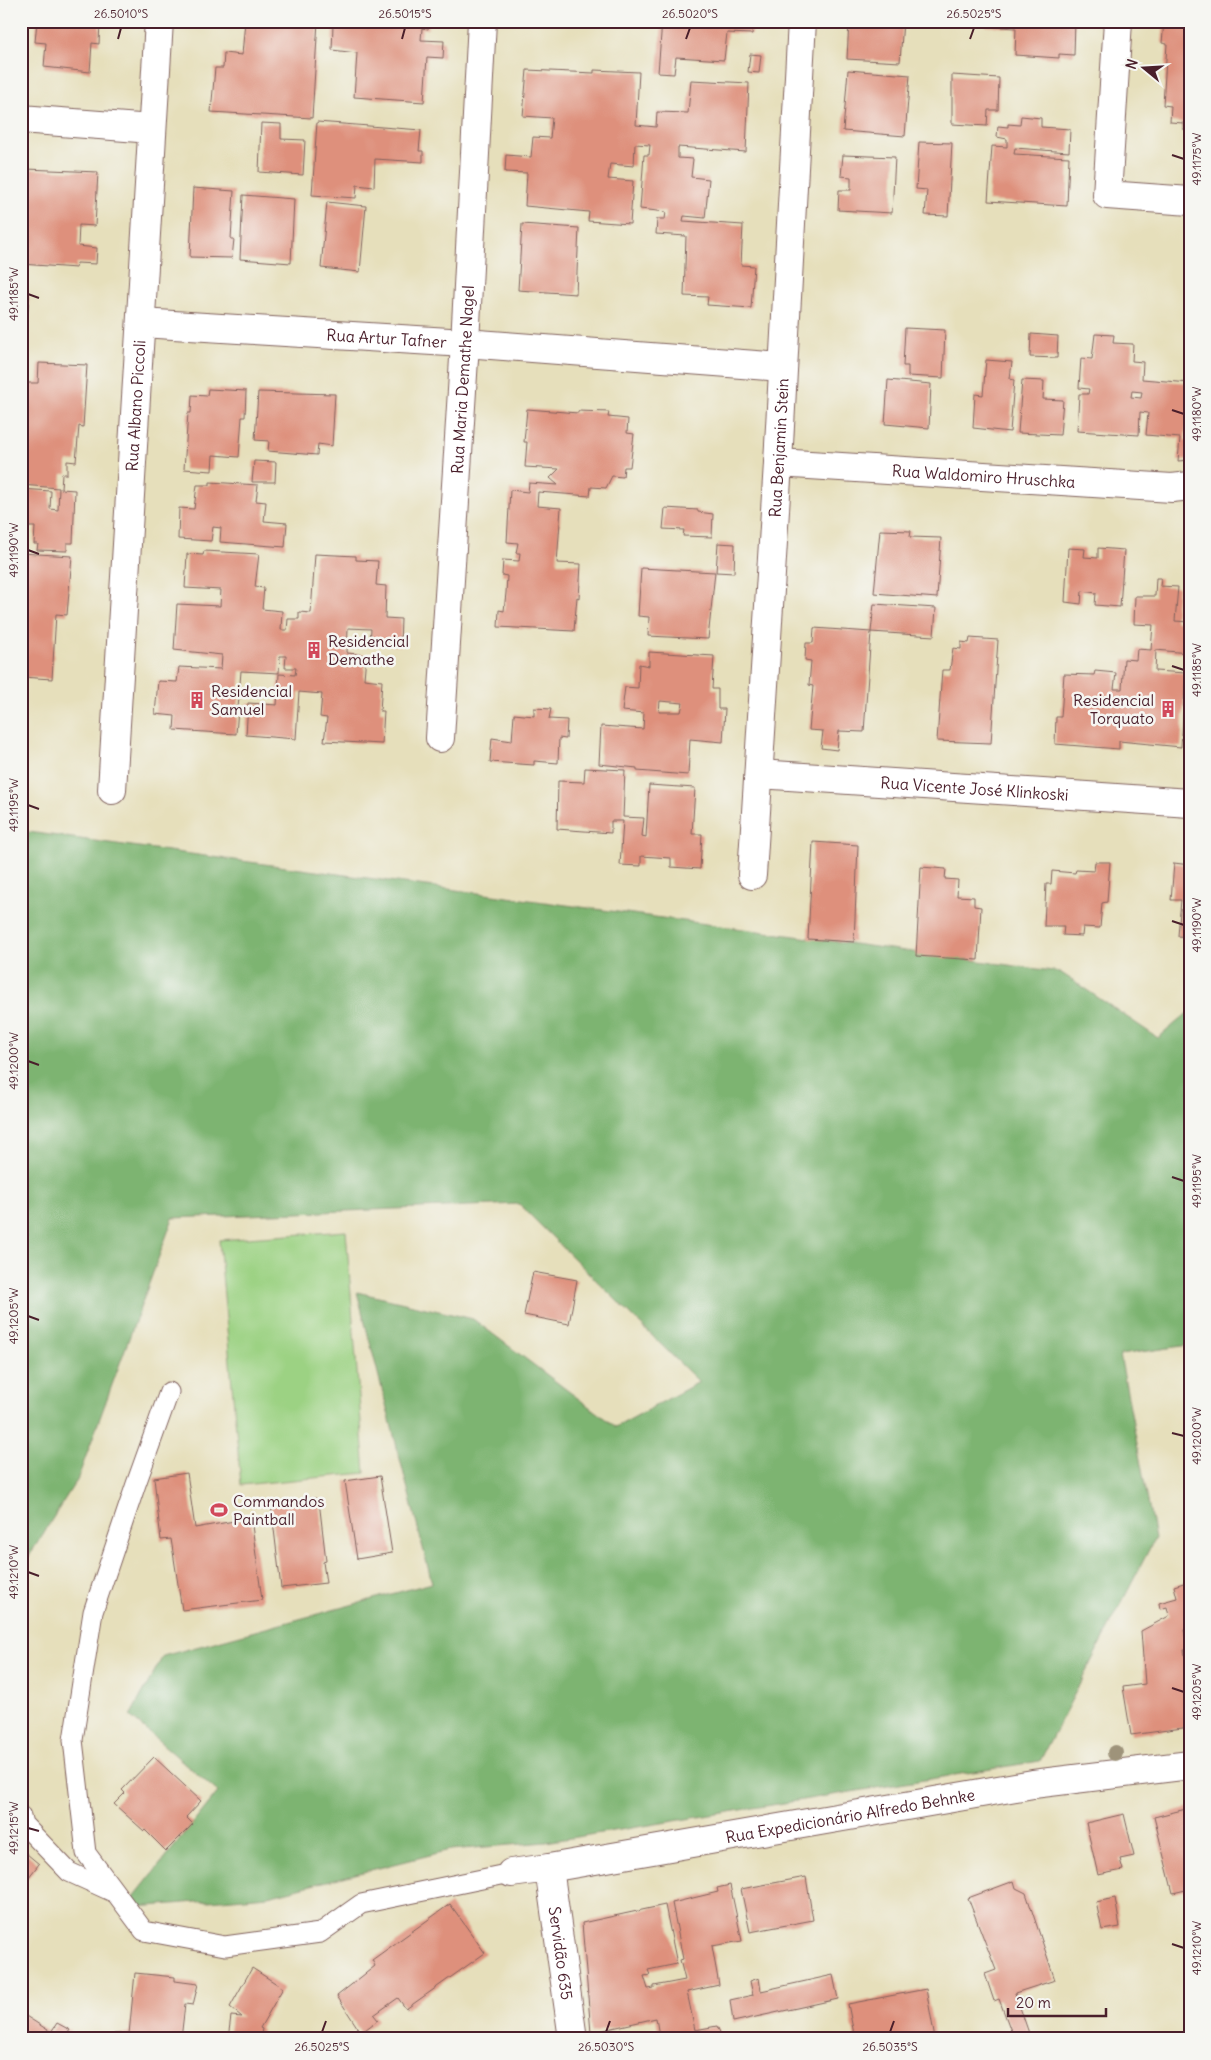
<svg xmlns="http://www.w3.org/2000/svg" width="1211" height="2060" viewBox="0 0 1211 2060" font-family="Delius,sans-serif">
	<rect width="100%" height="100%" fill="#f6f6f2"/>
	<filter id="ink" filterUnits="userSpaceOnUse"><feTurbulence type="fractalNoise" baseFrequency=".02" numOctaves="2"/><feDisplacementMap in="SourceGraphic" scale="10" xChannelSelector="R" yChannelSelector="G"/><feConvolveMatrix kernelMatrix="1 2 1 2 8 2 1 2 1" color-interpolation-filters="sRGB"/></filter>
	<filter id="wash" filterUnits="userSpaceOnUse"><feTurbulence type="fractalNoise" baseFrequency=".0096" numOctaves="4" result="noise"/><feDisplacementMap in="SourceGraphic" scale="20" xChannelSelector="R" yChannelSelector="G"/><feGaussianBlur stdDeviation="1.12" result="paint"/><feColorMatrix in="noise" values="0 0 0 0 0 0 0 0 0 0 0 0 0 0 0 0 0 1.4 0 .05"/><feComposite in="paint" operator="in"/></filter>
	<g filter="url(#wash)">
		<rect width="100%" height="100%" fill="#e6dfbb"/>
		<polygon fill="#9cd283" stroke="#737857" points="346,1231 365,1473 241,1485 219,1240"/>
		<polygon fill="#7db471" stroke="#646a4e" points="21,831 1060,972 1158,1038 1190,1011 1190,1345 1120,1355 1155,1538 1040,1761 546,1842 450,1850 268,1896 125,1908 218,1792 130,1716 163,1656 432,1583 357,1292 473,1319 616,1427 699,1382 519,1204 173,1218 78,1478 21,1569"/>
		<g id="blocks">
			<g fill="#de907b" fill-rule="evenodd">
				<polygon points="37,21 100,21 99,44 92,43 90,72 44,67 46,43 35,42"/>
				<polygon points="245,21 318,21 312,118 211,112 215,68 223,68 224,53 242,55"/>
				<polygon points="348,21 429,21 428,29 422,28 421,40 444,41 443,58 427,57 424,102 354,97 357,53 332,50 333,25 348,25"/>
				<polygon points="662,21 753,21 752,34 727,33 724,60 676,57 674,74 658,73"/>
				<polygon points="849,21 903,21 900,62 847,59"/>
				<polygon points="986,21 1075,21 1074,55 1059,54 1059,58 1015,55 1016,28 986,26"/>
				<polygon points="1164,22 1190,24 1190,130 1183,129 1183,123 1170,122 1171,106 1163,105 1167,44 1162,43"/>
				<polygon points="750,54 761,55 759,73 748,72"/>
				<polygon points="527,70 594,73 594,70 639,72 636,125 656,127 657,112 688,113 691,80 749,83 746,152 678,147 678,158 693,159 691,177 709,179 705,218 684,216 683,221 743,225 741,265 754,266 751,308 707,305 708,297 684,296 686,236 656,234 657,219 665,219 666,212 640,209 644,155 649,155 650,145 635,144 634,166 610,164 608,179 633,181 630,224 588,221 589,212 525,206 527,173 505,172 506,155 531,157 533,137 550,138 552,118 523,116"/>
				<polygon points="848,70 910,75 905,136 843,131"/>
				<polygon points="952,75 999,78 998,110 988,110 987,126 952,124"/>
				<polygon points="1021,116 1041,118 1041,127 1070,129 1069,152 1015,148 1014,154 1069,157 1067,206 988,201 992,146 1007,147 1007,139 997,137 998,126 1008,127 1008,124 1020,125"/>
				<polygon points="317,122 421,130 419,151 423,151 423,162 375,159 374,187 357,185 356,198 312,195"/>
				<polygon points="261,123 281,124 281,139 305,140 303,175 259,172"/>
				<polygon points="919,142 952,143 948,216 925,215 927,190 916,189"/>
				<polygon points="843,155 895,157 892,213 838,210 839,190 851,190 851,177 841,176"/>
				<polygon points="26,169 98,172 95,226 79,225 78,246 97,248 96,264 77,263 76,268 21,264 21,202"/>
				<polygon points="193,188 234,191 231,239 234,239 232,258 190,257"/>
				<polygon points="243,195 294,199 291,263 240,259"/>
				<polygon points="327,202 366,206 360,272 321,268"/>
				<polygon points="522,224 579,228 576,294 518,290"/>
				<polygon points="21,294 29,295 24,358 21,358"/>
				<polygon points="905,328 945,330 943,378 908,376 908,366 903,366"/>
				<polygon points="1031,334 1058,336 1057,358 1030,357"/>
				<path d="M1095,334L1114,335L1113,343L1133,344L1132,361L1143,362L1142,379L1190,383L1185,440H1190V460L1178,461L1180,438L1146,435L1148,413L1140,412L1139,435L1077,431L1079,394H1088L1089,389L1079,388L1081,358L1092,359ZM1132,391L1142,392L1141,398L1131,397Z"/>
				<polygon points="986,360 1012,362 1010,379 1014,380 1010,432 973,428 975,394 983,395"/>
				<polygon points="39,363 87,365 83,427 79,426 76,462 67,461 67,474 62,474 61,489 75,490 73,543 67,543 67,551 37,550 38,544 34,544 35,527 21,527 21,489 51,491 50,509 58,510 59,488 21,485 21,376 25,376 24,383 38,383"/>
				<polygon points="888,380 931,384 929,428 885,424"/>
				<polygon points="1022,380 1044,381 1043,399 1063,400 1060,435 1018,433"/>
				<polygon points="208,389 246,391 245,417 242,417 239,457 213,455 212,471 184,469 188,413 191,413 192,395 207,396"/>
				<polygon points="258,392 335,394 332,446 318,444 317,455 268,451 269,441 255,440"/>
				<polygon points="527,409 578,413 578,411 609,412 608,417 628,419 627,433 634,434 630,467 624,467 623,477 612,476 606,488 591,487 590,496 538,492 537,506 561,508 557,563 581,564 579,598 577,597 574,631 498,627 499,610 504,611 506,593 507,576 502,575 503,560 519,561 520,553 516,553 518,543 507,542 510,490 528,492 529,483 558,485 550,478 559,469 525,467 527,442 524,442"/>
				<polygon points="254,461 276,462 275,482 252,482"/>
				<polygon points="210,482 258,485 256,501 266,502 264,521 287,523 285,547 220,542 221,528 213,527 211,541 178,539 179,508 194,509 197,485 210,485"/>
				<polygon points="665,508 698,510 698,512 713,514 712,537 683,536 684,530 663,529"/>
				<polygon points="880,530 911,531 910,537 941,538 937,598 874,593"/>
				<polygon points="718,543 735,544 734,573 716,572"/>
				<polygon points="1068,548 1085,549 1084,557 1098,558 1098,548 1124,550 1120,607 1095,605 1096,593 1082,591 1081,604 1065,602"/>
				<polygon points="204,551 259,554 255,587 264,588 262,609 282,611 281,630 287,630 288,619 299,619 299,612 311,613 315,554 356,556 356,560 378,561 376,585 386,586 385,618 401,619 400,646 370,643 371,629 348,628 347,653 366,655 364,679 382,681 380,711 384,711 382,744 324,741 327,718 320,717 322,694 299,692 296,739 246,735 248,703 277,705 279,674 295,675 296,668 285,668 286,656 280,656 279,673 241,671 236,734 174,730 175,716 155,714 158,681 177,682 179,667 221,669 222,655 174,650 177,604 220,606 221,590 185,588 187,554 203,555"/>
				<polygon points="21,553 72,556 67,615 56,614 52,679 21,677"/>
				<polygon points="641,568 715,572 708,639 648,636 649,617 638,616"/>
				<polygon points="1156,578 1161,578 1160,586 1178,587 1175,621 1190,622 1188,653 1156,650 1155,671 1186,673 1181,747 1119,741 1119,749 1055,744 1056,717 1061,717 1064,674 1094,675 1095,671 1116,673 1114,689 1122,689 1124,659 1136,660 1137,649 1151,650 1153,625 1134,624 1135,596 1155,596"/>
				<polygon points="874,604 936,608 934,636 871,632 864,732 839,731 837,750 821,748 823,731 809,730 813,686 809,685 811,661 805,660 806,643 813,643 814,628 871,632"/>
				<polygon points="970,638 998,640 991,743 937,741 942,670 950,670 953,648 961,649 961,642 969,643"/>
				<path d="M649,652L714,656L712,689H718V709H725L723,742L690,739L688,775L637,771V768L599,764L601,726L643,729L644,713L622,711L625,687L638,688L639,664L649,666ZM660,701L683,703L681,712H659Z"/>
				<polygon points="534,708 551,709 549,719 567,720 566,739 559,738 558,763 534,761 534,765 490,762 492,738 512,741 514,714 534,716"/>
				<polygon points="585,768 625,770 623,817 644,818 642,836 646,837 649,785 695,788 692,834 702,834 700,869 671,867 671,858 641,856 641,866 620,865 623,821 611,821 611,833 557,829 558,781 584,782"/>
				<polygon points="813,842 858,845 854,942 808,939"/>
				<polygon points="1095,862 1110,862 1107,902 1102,903 1100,928 1083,927 1082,936 1063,935 1064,926 1044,926 1046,884 1051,884 1052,871 1075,873 1076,870 1094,871"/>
				<polygon points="1174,863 1190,865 1190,937 1178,936 1181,900 1171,900"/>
				<polygon points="921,867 946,869 945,879 958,880 957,896 974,897 974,906 981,907 978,960 916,956"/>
				<polygon points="533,1272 577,1280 569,1324 524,1315"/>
				<polygon points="187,1473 195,1528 251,1518 262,1600 182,1610 171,1539 161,1540 154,1478"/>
				<polygon points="380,1476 392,1553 357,1559 345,1481"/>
				<polygon points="316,1498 316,1502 319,1501 326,1561 323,1562 326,1583 281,1588 271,1504"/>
				<polygon points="1190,1581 1188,1621 1190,1628 1184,1630 1188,1650 1184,1650 1190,1682 1190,1727 1131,1735 1123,1687 1145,1684 1141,1631 1169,1616 1167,1607 1160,1609 1159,1603 1177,1598 1174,1586"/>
				<polygon points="154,1757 201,1801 186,1817 193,1824 166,1851 145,1830 144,1831 114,1804 125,1793 122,1790"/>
				<polygon points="1190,1808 1190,1889 1173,1893 1154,1817"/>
				<polygon points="1124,1814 1134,1856 1120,1859 1123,1870 1098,1875 1086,1823"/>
				<polygon points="21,1849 39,1864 21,1887"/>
				<polygon points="806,1877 813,1920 750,1932 741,1889"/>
				<polygon points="1014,1881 1016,1888 1026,1893 1055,1980 1015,1993 1031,2039 1014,2039 999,1999 994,2001 985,1974 996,1970 968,1898"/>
				<polygon points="730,1885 742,1941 712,1946 719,1985 687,1992 695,2030 717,2026 723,2039 649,2039 659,2036 656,2018 591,2033 582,1923 665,1905 677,1964 648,1970 650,1975 644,1976 648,1989 654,1988 654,1986 685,1980 680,1960 683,1959 672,1903 718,1892 717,1888"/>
				<polygon points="1115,1898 1120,1927 1102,1930 1096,1902"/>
				<polygon points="450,1904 485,1953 406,2009 398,1998 374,2015 378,2020 361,2033 337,1996 375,1966 372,1960"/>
				<polygon points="252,1968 283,1988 260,2028 262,2029 260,2039 228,2039 231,2016 242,2017 230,2007"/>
				<polygon points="135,1973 175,1977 175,1981 198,1984 193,2005 185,2004 181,2039 114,2039 114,2034 129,2034"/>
				<polygon points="833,1975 838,1999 733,2022 730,2000 753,1995 750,1981 759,1978 761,1991"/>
				<polygon points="926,1989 935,2039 855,2039 848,2004"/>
				<polygon points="21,2013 51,2032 57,2023 70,2030 64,2039 21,2039"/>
			</g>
		</g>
	</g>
	<g filter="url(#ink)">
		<use href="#blocks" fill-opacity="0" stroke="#81625d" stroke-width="1"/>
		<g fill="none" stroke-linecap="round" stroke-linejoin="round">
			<g stroke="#81625d" stroke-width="21">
				<g id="service">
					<polyline points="169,1392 136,1484 93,1612 73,1740 86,1853 144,1931 225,1946 320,1933 361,1904 511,1873"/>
					<polyline points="21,1816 23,1824 69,1872 113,1892"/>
				</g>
			</g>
			<g stroke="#81625d" stroke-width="30">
				<g id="minor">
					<polyline points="1118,21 1107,195 1190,201"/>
					<polyline points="21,119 152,129"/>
					<path id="s1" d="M141,323L465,343L782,367"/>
					<path id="s2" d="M778,463L1172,488L1190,486"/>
					<path id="s3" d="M440,738L465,343L482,21"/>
					<path id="s4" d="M759,774L1190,803"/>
					<path id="s5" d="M112,790L159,21"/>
					<path id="s6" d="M752,875L778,463L802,21"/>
					<path id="s7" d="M549,1868L573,2039"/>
					<path id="s8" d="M511,1873L549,1868L1033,1784L1190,1765"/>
				</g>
			</g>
			<use href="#service" stroke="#fff" stroke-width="19"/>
			<use href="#minor" stroke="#fff" stroke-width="28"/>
		</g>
		<circle fill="#9e937a" cx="1115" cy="1753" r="8"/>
	</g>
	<path fill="none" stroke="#4a1f2b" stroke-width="2" d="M118,39L121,28M402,39L405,28M686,39L690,28M970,39L974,28M1172,155L1184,159M28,294L39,298M1172,410L1184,414M28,550L39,554M1172,666L1184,670M28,805L39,809M1172,921L1184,925M28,1061L39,1065M1172,1177L1184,1181M28,1316L39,1320M1172,1433L1184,1436M28,1572L39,1576M1172,1688L1184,1692M28,1828L39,1831M1172,1944L1184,1948M322,2032L326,2021M606,2032L610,2021M890,2032L894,2021"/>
	<defs>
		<g id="building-bare" transform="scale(1.35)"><path d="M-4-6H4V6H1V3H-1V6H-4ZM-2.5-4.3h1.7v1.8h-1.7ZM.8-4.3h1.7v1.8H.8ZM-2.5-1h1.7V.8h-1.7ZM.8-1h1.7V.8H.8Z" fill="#d1495b" stroke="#f6f6f2" stroke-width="2.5" paint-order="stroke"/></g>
		<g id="stadium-bare" transform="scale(1.35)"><path d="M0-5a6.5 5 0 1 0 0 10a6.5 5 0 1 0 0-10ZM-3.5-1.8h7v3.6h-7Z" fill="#d1495b" stroke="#f6f6f2" stroke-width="2.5" paint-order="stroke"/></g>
	</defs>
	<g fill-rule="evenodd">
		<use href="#building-bare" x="314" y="650"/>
		<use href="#building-bare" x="197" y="700"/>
		<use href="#building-bare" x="1168" y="709"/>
		<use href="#stadium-bare" x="219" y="1510"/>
	</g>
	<g text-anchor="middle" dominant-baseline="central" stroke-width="5" stroke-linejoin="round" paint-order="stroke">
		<g font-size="16" fill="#4a1f2b" stroke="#f6f6f2">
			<text stroke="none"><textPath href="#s1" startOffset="246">Rua Artur Tafner</textPath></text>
			<text stroke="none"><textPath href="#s3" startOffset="359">Rua Maria Demathe Nagel</textPath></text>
			<text stroke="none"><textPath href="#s5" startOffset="385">Rua Albano Piccoli</textPath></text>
			<text stroke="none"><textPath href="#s6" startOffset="428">Rua Benjamin Stein</textPath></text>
			<text stroke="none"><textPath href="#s2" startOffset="206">Rua Waldomiro Hruschka</textPath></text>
			<text stroke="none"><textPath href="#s4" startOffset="216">Rua Vicente José Klinkoski</textPath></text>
			<text stroke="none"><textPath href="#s8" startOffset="344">Rua Expedicionário Alfredo Behnke</textPath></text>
			<text stroke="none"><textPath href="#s7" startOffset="86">Servidão 635</textPath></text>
		</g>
		<g font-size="16" fill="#4a1f2b" stroke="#f6f6f2" text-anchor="start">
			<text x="328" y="641">Residencial<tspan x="328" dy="18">Demathe</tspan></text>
			<text x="211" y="691">Residencial<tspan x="211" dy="18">Samuel</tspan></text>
			<text x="1154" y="700" text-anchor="end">Residencial<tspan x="1154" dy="18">Torquato</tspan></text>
			<text x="233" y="1501">Commandos<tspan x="233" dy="18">Paintball</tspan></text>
		</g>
	</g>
	<rect width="1211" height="2060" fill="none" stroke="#f6f6f2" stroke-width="55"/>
	<g transform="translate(1144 68) rotate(288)" stroke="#f6f6f2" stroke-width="4" paint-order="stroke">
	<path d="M0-4L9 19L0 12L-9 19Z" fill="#4a1f2b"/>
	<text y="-8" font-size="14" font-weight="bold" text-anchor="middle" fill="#4a1f2b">N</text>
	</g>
	<path d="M1008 2008v8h98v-8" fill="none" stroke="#4a1f2b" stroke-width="2.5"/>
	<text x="1016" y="2008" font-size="15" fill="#4a1f2b" stroke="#f6f6f2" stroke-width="4" paint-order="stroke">20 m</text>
	<rect x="28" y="28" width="1156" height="2004" fill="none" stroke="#4a1f2b" stroke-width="2"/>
	<g font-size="12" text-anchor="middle" fill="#4a1f2b">
		<text x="121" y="18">26.5010°S</text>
		<text x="405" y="18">26.5015°S</text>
		<text x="690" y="18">26.5020°S</text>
		<text x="974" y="18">26.5025°S</text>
		<text transform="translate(1197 159) rotate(-90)" y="4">49.1175°W</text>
		<text transform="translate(14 294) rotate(-90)" y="4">49.1185°W</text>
		<text transform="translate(1197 414) rotate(-90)" y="4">49.1180°W</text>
		<text transform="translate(14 550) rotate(-90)" y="4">49.1190°W</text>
		<text transform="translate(1197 670) rotate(-90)" y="4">49.1185°W</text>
		<text transform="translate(14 805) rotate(-90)" y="4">49.1195°W</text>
		<text transform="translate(1197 925) rotate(-90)" y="4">49.1190°W</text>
		<text transform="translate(14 1061) rotate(-90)" y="4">49.1200°W</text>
		<text transform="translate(1197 1181) rotate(-90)" y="4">49.1195°W</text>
		<text transform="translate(14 1316) rotate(-90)" y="4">49.1205°W</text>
		<text transform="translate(1197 1436) rotate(-90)" y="4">49.1200°W</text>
		<text transform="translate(14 1572) rotate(-90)" y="4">49.1210°W</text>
		<text transform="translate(1197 1692) rotate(-90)" y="4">49.1205°W</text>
		<text transform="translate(14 1828) rotate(-90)" y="4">49.1215°W</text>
		<text transform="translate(1197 1948) rotate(-90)" y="4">49.1210°W</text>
		<text x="322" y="2051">26.5025°S</text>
		<text x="606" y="2051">26.5030°S</text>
		<text x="890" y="2051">26.5035°S</text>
	</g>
</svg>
